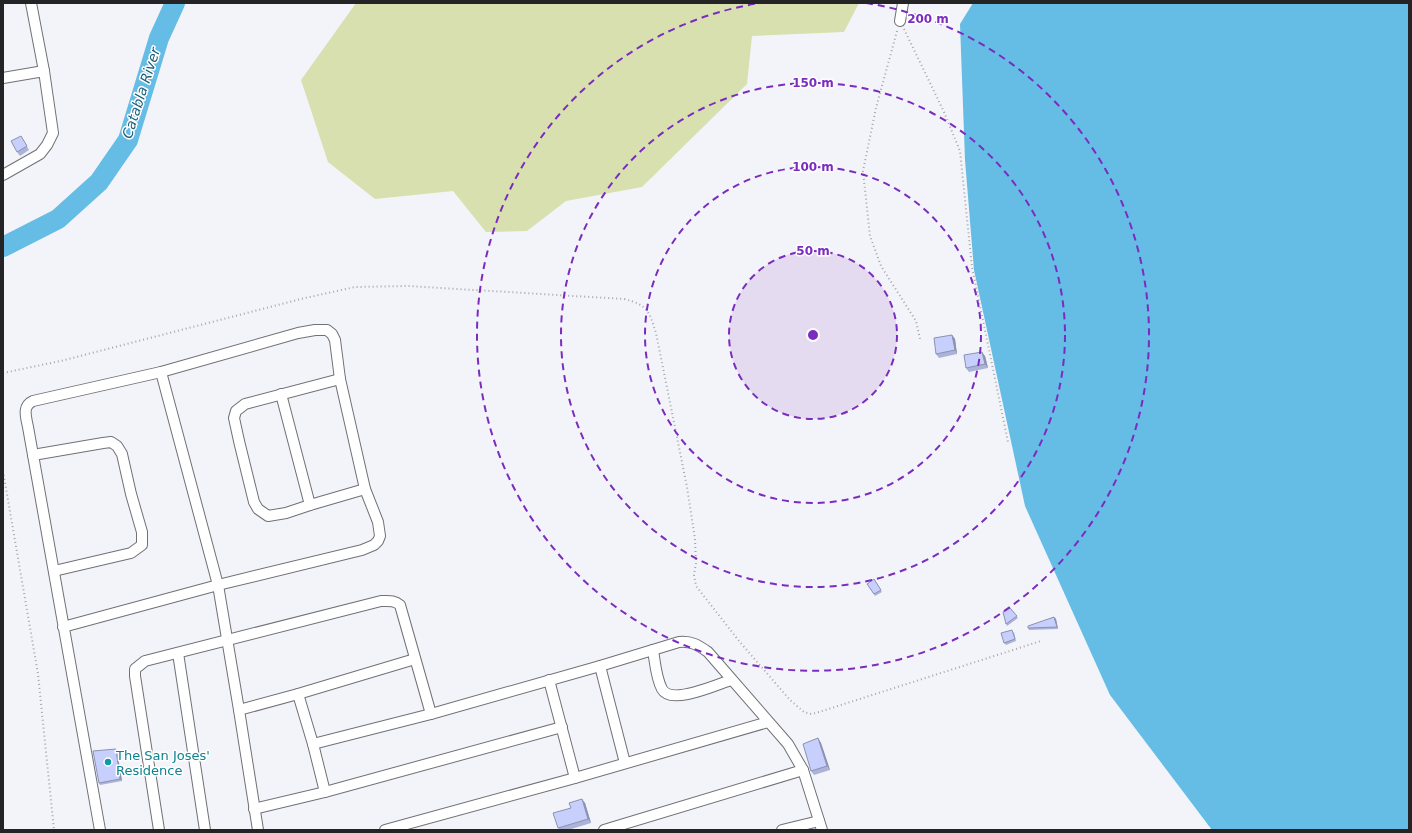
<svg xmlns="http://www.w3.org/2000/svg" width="1412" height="833" viewBox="0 0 1412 833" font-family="'DejaVu Sans',sans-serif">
	<rect width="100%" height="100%" fill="#f3f4f9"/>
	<polygon fill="#d8e0af" points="356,3 859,3 844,32 752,36 747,84 642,187 566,201 527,231 486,232 453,191 375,199 328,162 301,80"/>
	<polygon fill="#65bce5" points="973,3 1409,3 1409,830 1212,830 1110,695 1025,506 974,270 965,160 960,24"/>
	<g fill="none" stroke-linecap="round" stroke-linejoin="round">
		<polyline stroke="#65bce5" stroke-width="20" points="3,247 58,219 99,182 128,140 159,38 175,3"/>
		<g stroke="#707176" stroke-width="12">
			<g id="street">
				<polyline points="31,3 44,71"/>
				<polyline points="900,21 903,3"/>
				<polyline points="3,78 44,71 53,133 47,145 40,154 3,175"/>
				<polyline points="161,372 218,585 239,710 258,830"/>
				<polyline points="340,379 245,404 236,411 234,418 239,441 254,502 258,509 268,516 286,513 310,505 365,489"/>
				<polyline points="281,394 310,505"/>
				<polyline points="33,455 103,443 111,442 117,446 122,454 131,494 142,532 142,545 131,553 54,571"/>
				<path d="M63,627L218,585L362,550L374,545L378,541L380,536L378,522L365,489L340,379L335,340L332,334L327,330H315L298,333L161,372L33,401C22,406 26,417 28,427L100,830"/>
				<path d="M653,650C655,662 656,678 662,689C671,706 718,684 731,680"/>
				<polyline points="178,653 205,830"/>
				<polyline points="600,666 625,763"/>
				<polyline points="549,680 575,778"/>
				<polyline points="298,694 313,744 325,792"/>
				<polyline points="239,710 298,694 415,659"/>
				<path d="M313,744L431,714L600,666L679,642C692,641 698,645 708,652L788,744L803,770L822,830"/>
				<polyline points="254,809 325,792 562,727"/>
				<path d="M159,830L135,676V669L145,661L381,601C389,601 394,600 400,605L431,714"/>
				<polyline points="385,830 575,778 768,722"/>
				<polyline points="604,830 803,770"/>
				<polyline points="782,830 819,821"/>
			</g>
		</g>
		<g stroke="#a4a5a9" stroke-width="2" stroke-dasharray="1 3" stroke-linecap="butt">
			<polyline points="904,29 944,112 960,151 972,267 1008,442"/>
			<polyline points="897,31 876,108 863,171 870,236 881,266 916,321 920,339"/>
			<path d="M3,373L65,360L305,298L355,287L408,286L624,299C648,305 649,311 656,333L687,487L695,539L696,563L694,575L696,586L739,641L790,700L804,712L810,714L816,713L1041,641"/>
			<polyline points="3,471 38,674 54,830"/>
		</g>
		<use href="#street" stroke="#fff" stroke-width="10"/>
	</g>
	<g fill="#abb3d9">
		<polygon points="21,136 29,150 20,156 17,152"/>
		<polygon points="952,335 955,339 957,354 939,358 936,354"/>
		<polygon points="985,356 988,368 969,372 966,368"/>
		<polygon points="874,579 882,592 875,596 867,584"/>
		<polygon points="1010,608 1018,618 1007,626 1006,624"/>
		<polygon points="1054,617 1056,619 1058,629 1029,630 1028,628"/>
		<polygon points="1014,632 1016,641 1006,645 1004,643"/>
		<polygon points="818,738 821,743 830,770 814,775 811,771"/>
		<polygon points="117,751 122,781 100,785 99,783"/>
		<polygon points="585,803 591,823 568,830 560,830 558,828"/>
	</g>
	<g fill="#8b92b0">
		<polygon points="952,335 955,339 957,354 955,350"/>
		<polygon points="982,352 985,356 988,368 985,364"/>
		<polygon points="1054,617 1056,619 1058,629 1057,627"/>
		<polygon points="818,738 821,743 830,770 827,766"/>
		<polygon points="116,749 117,751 122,781 120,779"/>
		<polygon points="582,799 585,803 591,823 588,819"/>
	</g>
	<g fill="#c7d0fc" stroke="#8b92b0">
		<polygon points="21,136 27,146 17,152 11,141"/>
		<polygon points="952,335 955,350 936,354 934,338"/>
		<polygon points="982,352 985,364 966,368 964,355"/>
		<polygon points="874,579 881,590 874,594 867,584"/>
		<polygon points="1010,608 1017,616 1006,624 1003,612"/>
		<polygon points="1054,617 1057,627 1028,628 1028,626"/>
		<polygon points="1012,630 1015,639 1004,643 1001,633"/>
		<polygon points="818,738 827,766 811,771 803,744"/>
		<polygon points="116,749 120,779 99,783 93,751"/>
		<polygon points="582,799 588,819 558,828 553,813 571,808 569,803"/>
	</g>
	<circle cx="813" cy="335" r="84" fill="#7b2cbf" fill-opacity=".12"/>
	<g fill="none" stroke="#7b2cbf" stroke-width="2" stroke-dasharray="7 5">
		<circle cx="813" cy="335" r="84"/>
		<circle cx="813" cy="335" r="168"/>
		<circle cx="813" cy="335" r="252"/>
		<path d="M866 3A336 336 0 1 1 760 3"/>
	</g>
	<circle fill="#0f9aa8" stroke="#fff" stroke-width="1.5" cx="108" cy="762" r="4"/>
	<g text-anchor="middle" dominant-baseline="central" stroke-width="3" stroke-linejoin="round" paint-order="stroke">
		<g font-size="13" fill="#0d838f" stroke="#fff" text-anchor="start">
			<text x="116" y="755">The San Joses'<tspan x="116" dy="15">Residence</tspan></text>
		</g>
		<g font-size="14" font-style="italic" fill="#1b5e7a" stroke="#fff">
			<text transform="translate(141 93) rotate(-72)">Catabla River</text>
		</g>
	</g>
	<circle cx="813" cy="335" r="6" fill="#7b2cbf" stroke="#fff" stroke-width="2"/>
	<g font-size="12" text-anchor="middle" font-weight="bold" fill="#7b2cbf" stroke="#fff" stroke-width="3" stroke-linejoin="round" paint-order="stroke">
		<text x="928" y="23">200 m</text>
		<text x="813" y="87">150 m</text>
		<text x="813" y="171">100 m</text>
		<text x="813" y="255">50 m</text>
	</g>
	<rect width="1412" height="833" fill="none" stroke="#242426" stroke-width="8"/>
</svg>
